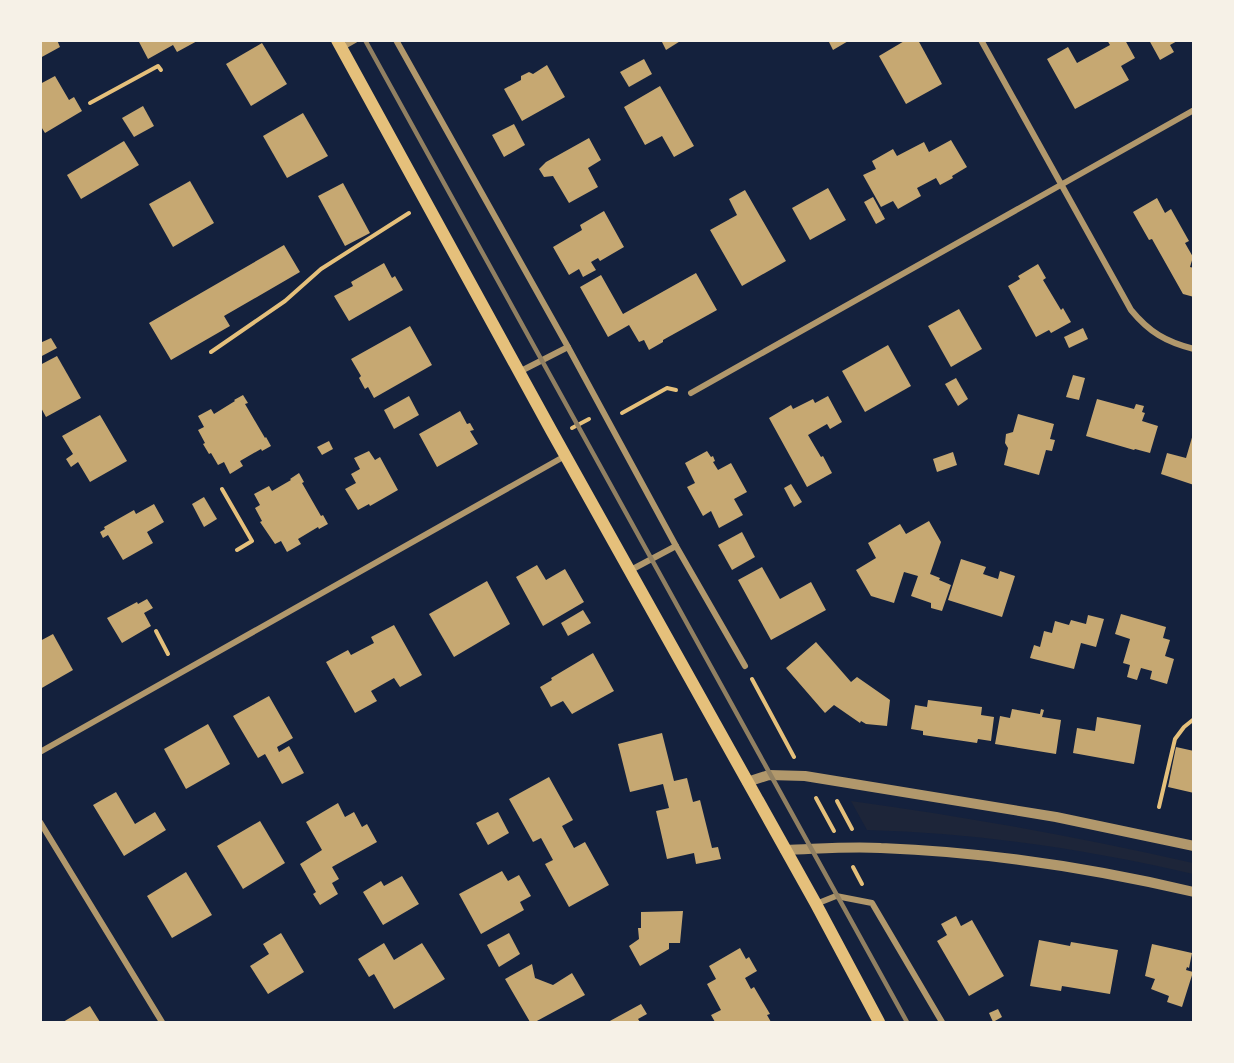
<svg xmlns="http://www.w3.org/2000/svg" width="1234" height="1063" viewBox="0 0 1234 1063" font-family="'Open Sans',sans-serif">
	<rect width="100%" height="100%" fill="#14213d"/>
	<path fill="#1d2539" d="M851,801C966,817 1081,837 1193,863V874C1087,849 977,833 867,830Z"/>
	<g fill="#c6a872">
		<polygon points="40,40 57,40 60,47 40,58"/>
		<polygon points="138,40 199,40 177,52 173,45 148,59"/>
		<polygon points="661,40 682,40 666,50"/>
		<polygon points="828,40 850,40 833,50"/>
		<polygon points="906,40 918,40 942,84 906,104 879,56"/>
		<polygon points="1107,40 1125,40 1135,58 1121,66 1129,80 1075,109 1047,59 1068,47 1077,63 1110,45"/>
		<polygon points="1149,40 1179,40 1170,45 1174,52 1160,60"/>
		<polygon points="262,43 287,84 251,106 226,64"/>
		<polygon points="644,59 652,74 629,87 620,72"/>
		<polygon points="547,65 565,97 522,121 504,89 521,80 521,76 529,72 533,74"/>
		<polygon points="55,76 69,100 74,97 82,111 45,133 40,125 40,84"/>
		<polygon points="660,86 694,146 674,157 662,136 645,145 624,107"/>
		<polygon points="143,106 154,126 134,137 122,118"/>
		<polygon points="303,113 328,156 287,178 263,136"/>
		<polygon points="514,124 525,145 504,157 492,135"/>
		<polygon points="589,138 601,160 588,168 598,187 569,203 553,176 544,177 539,169 546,162"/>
		<polygon points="951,140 967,167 952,176 953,178 940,185 936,178 917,188 921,196 898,209 893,201 881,207 863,175 876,169 872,161 893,149 897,156 924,142 929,152"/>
		<polygon points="124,141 139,165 81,199 67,175"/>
		<polygon points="190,181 214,223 173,247 149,204"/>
		<polygon points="343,183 370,233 345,246 318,196"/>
		<polygon points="828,188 846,220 810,240 792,208"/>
		<polygon points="745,190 786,261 742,286 710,230 737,215 729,199"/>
		<polygon points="873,197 885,219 876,224 864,202"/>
		<polygon points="1157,198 1165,213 1171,209 1189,241 1185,243 1193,257 1190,267 1194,268 1194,297 1183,294 1152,239 1149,240 1133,212"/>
		<polygon points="604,211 624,247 600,261 598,258 591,262 596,270 583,277 579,269 569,275 553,247 582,230 580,225"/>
		<polygon points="284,245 300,272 224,316 230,326 171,360 149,323"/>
		<polygon points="384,263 392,278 395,276 403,290 349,321 334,296 353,286 351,282"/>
		<polygon points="1038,264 1046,278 1043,280 1061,310 1063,308 1071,322 1051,333 1049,330 1036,337 1008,286 1020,279 1018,276"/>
		<polygon points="696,273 717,310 663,340 663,342 649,350 644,340 639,342 629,325 608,337 580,287 601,275 623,314"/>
		<polygon points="959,309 982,349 951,367 928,326"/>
		<polygon points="410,326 432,365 374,398 368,387 365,389 359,378 361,376 351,359"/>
		<polygon points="1083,328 1088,339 1069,348 1064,337"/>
		<polygon points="51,338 57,348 40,357 40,343"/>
		<polygon points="888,345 911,386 865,412 842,371"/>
		<polygon points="57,356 81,398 46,417 40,406 40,365"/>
		<polygon points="1073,375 1085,378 1079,400 1066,397"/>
		<polygon points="956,378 968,399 958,406 945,384"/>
		<polygon points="243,395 248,403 245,404 265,438 266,437 271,446 262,451 261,449 240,461 243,466 230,474 224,462 218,465 211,453 209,454 203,444 205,443 198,430 204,427 198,416 211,409 214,414 235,401 234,400"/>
		<polygon points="409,396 419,415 394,429 384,410"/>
		<polygon points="828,396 842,422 830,429 827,424 808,435 821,457 823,456 832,473 807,487 769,418 791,405 793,409 813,399 815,403"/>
		<polygon points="1097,399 1134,409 1136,404 1144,406 1142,412 1145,413 1142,421 1158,426 1150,453 1135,449 1134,450 1086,436"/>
		<polygon points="460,411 467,424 470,423 474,430 470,431 478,444 437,467 419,434"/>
		<polygon points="1018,414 1054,424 1050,439 1055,440 1052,451 1046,450 1039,475 1004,465 1008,448 1005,443 1006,434 1013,432"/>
		<polygon points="100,415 127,461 90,482 78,462 71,467 66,459 73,454 62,436"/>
		<polygon points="1193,434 1194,485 1161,474 1167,453 1186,458"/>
		<polygon points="329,441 333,449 322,455 317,447"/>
		<polygon points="369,451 375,460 380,457 398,490 370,506 369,504 358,510 345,489 356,483 351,474 360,469 354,458"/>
		<polygon points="707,451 711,457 713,456 715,461 713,462 718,470 731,463 747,492 734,499 743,515 719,528 711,511 703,516 687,487 695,483 685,463"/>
		<polygon points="953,452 957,465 937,472 933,459"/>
		<polygon points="299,473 304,482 302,483 321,516 323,515 328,524 319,529 318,527 298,539 301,544 287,552 281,541 275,544 260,522 262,521 255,508 260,505 254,494 269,486 272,491 291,480 290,479"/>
		<polygon points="791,484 802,502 794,507 784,488"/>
		<polygon points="204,497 217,519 204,527 192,504"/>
		<polygon points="154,504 164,522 147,532 153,543 123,560 108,535 103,538 100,532 105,529 104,527 134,510 136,514"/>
		<polygon points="929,521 941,542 930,574 940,578 939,580 951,585 942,611 931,608 931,603 911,596 918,576 904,572 894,603 871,596 856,570 876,558 868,543 900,524 906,534"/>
		<polygon points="742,532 755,557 732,570 718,545"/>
		<polygon points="961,559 986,567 983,574 998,579 1000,571 1015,576 1002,617 948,600"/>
		<polygon points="537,565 546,580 565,569 584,602 543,626 516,577"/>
		<polygon points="762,567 780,599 811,582 826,610 771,640 738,580"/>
		<polygon points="487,581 510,624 454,657 429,614"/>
		<polygon points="147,599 153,608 144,613 151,626 122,643 107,618 137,602 138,604"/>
		<polygon points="583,610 591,623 568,636 561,623"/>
		<polygon points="1121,614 1166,627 1163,638 1170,640 1165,656 1174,659 1167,684 1150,679 1152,671 1141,668 1137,680 1127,677 1130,665 1123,663 1130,639 1115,634"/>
		<polygon points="1088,615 1104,619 1096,647 1081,643 1074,669 1030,658 1034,645 1040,647 1044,631 1052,633 1055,621 1069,625 1071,620 1086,624"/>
		<polygon points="394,625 422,675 400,687 394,678 371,691 377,701 355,713 326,662 348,650 351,655 374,643 371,637"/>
		<polygon points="53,634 73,670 40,689 40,641"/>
		<polygon points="816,642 851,682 857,677 890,700 887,726 866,724 861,721 860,723 834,705 825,713 786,668"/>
		<polygon points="593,653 614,691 572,714 563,701 551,707 540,687 552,680 551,678"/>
		<polygon points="269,696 293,738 277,747 279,752 289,746 304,773 282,784 265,754 258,758 233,716"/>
		<polygon points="928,700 982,707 981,715 994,717 991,741 978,739 977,743 923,735 923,731 911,729 915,705 927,707"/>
		<polygon points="1012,709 1040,714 1041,709 1044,710 1042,717 1061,720 1056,754 995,744 1000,716 1010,718"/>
		<polygon points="1097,717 1141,725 1134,764 1073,753 1077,728 1095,731"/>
		<polygon points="208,724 230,764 186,789 164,749"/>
		<polygon points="662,733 674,781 687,778 693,802 700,800 712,848 718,847 721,859 696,864 694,853 667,859 656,811 669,808 663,784 630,792 618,744"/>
		<polygon points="1176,747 1194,751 1194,793 1168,787"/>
		<polygon points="549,777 573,820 562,826 574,848 585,842 609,885 569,907 545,864 553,860 541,838 533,842 509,799"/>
		<polygon points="116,792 135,824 155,812 166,830 124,856 93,805"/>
		<polygon points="338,803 345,817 354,812 362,827 367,824 377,842 332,867 339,879 332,883 338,894 320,905 313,894 316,892 300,864 322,850 306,822"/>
		<polygon points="498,812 509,833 488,845 476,823"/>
		<polygon points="260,821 285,863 243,889 217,846"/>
		<polygon points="502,871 508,881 519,875 531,896 520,902 524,910 481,934 459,894"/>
		<polygon points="186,872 212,915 172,938 147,896"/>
		<polygon points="402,876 419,904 383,925 363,892 381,881 384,886"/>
		<polygon points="683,911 680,943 669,943 669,949 640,966 629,946 639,939 638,928 641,928 641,912"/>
		<polygon points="956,916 961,926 972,920 1004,976 969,996 937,941 947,935 941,924"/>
		<polygon points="281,933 304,972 268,994 250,966 269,954 263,944"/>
		<polygon points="509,933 520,954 499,967 487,945"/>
		<polygon points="1039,940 1070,946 1071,942 1118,950 1110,994 1062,986 1061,991 1030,986"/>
		<polygon points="384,943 394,960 422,943 445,979 394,1009 374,974 369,977 358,959"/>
		<polygon points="1152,944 1192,953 1189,968 1187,967 1186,970 1193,972 1182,1007 1167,1002 1169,996 1151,989 1155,979 1145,976"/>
		<polygon points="740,948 746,959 749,957 757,971 745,978 751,989 754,987 770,1014 767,1015 771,1022 715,1022 711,1015 721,1010 707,984 716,979 709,966"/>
		<polygon points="532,964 535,978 553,985 572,973 585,995 535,1022 530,1022 505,979"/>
		<polygon points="641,1004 647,1014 638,1019 640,1022 608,1022"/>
		<polygon points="90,1006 100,1022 63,1022"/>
		<polygon points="998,1009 1002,1017 993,1022 989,1013"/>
	</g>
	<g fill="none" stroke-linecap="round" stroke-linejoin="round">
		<g stroke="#e5c07b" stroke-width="4">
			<polyline points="90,103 158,66 161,70"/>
			<polyline points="211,352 285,301 321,269 409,213"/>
			<polyline points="622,413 667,388 676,390"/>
			<polyline points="572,428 589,419"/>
			<polyline points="222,489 252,541 237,550"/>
			<polyline points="156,631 168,654"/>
			<polyline points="752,679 794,757"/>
			<polyline points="816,798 834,831"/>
			<polyline points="837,801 852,829"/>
			<polyline points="1159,807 1175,739 1184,727 1194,719"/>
			<polyline points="853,867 862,884"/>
		</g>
		<g stroke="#b1986c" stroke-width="6">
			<polyline points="396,40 568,347 676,546 745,666"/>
			<path d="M981,40L1131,310C1149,332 1166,342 1194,349"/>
			<polyline points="341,48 355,40"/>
			<polyline points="519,372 568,347"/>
			<polyline points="691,393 1194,110"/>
			<polyline points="629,571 676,546"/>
			<polyline points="40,752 565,456"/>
			<polyline points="40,822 162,1022"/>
			<polyline points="816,904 836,896 872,903 942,1022"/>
		</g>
		<g stroke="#b1986c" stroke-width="10">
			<polyline points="747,782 769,775 805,776 1056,817 1194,846"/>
			<path d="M785,850C817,849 849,846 881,848C986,852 1092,868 1194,892"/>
		</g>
		<polyline stroke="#e5c07b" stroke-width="12" points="337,40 551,430 816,904 879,1022"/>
		<polyline stroke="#918062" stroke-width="4.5" points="365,40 907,1022"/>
	</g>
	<rect width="1234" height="1063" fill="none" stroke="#f6f1e7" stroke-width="84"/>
</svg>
